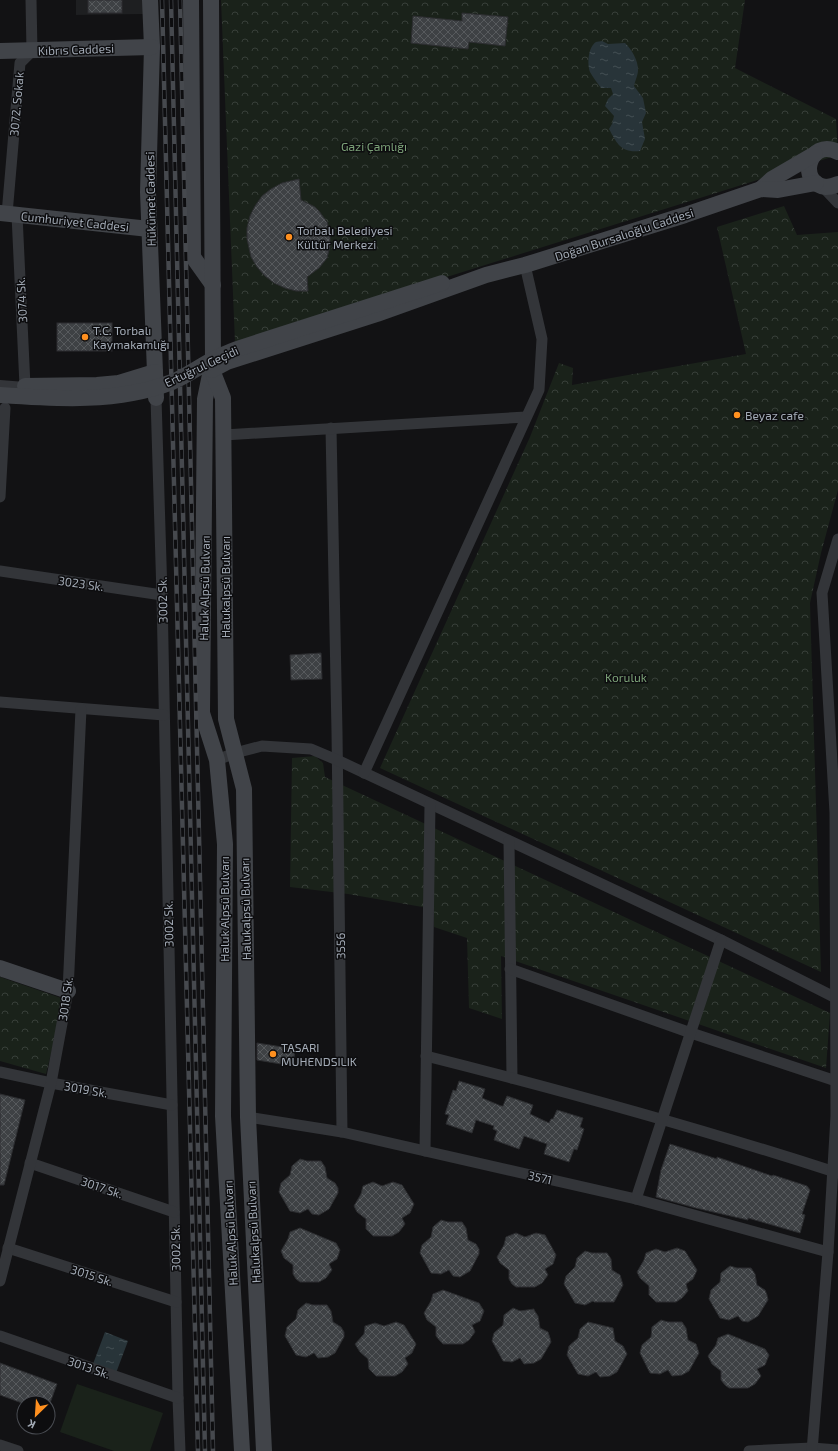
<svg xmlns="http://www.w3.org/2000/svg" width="838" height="1451" viewBox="0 0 838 1451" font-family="'Exo 2',sans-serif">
	<defs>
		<pattern id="forest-crowns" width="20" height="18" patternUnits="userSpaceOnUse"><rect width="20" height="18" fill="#1a221a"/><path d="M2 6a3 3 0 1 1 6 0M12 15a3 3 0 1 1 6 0" fill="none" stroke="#383f39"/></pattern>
		<pattern id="water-ripples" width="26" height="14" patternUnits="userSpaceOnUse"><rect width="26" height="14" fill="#283439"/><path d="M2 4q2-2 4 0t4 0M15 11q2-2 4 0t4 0" fill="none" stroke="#444f53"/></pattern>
		<pattern id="building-cross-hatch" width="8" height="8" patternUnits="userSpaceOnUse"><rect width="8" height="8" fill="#3e4144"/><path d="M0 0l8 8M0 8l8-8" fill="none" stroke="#575a5d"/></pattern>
	</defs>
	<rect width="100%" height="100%" fill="#121214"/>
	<polygon fill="#1e1f21" points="76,0 143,0 143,14 76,15"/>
	<polygon fill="#1a221a" points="77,1384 163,1413 150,1451 114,1451 60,1432"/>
	<g fill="url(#forest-crowns)">
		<polygon points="221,0 745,0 735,68 836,119 838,155 235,343"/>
		<polygon points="784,206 797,235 838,232 838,490 821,553 810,603 821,972 380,768 530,437 559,363 573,368 572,385 746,354 717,227"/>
		<polygon points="315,756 323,763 325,777 830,1013 826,1068 501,956 502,1019 469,1008 467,938 434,927 434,909 348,894 290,887 292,758"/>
		<polygon points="0,977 64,999 46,1074 0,1061"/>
	</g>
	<g fill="url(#water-ripples)">
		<path d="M602,41L608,44L625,43C632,50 638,60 638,70C638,75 635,81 634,86L643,98L646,113L642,122L645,139L640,151C620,153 617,143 609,129L612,124L614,116L605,106L608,99L613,94L611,88H601C597,83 593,77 590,72C587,64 588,47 596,42C597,42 601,41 602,41Z"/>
		<polygon points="105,1332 128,1341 116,1373 93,1364"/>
	</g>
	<g fill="url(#building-cross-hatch)" stroke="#2c2d30">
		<rect x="88" y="0" width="34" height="13"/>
		<polygon points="462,13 508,17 505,46 469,42 468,49 411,43 413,16 462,21"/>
		<polygon points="299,179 301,200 315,207 319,211 327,222 330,233 330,246 327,258 319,268 307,277 308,291 296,291 285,288 274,283 265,276 257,267 251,257 247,239 247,228 250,216 255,206 262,196 271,189 282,183"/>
		<rect x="57" y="323" width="55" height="28"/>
		<polygon points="321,653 322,679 291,680 290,655"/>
		<polygon points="257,1043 295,1049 293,1066 257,1060"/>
		<polygon points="459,1081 485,1089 482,1098 501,1106 503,1106 507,1096 533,1105 530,1114 549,1123 551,1119 553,1119 557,1110 583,1118 580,1127 584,1129 577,1150 574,1149 569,1162 544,1154 547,1144 524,1136 519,1149 494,1140 497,1131 493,1129 494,1126 476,1120 472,1133 446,1124 449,1115 445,1114 453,1090 456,1091"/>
		<polygon points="0,1094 25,1100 4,1185 0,1185"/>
		<polygon points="670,1144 717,1159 717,1157 772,1176 773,1175 807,1186 810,1190 802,1214 805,1215 800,1233 748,1218 748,1220 696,1208 656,1197 661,1170"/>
		<polygon points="300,1159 307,1161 321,1161 325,1167 327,1178 335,1183 338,1188 338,1193 329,1209 319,1215 312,1214 308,1209 300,1213 290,1211 279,1192 281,1183 290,1175 292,1166"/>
		<polygon points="373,1182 382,1186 393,1182 402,1185 414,1204 410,1213 402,1218 405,1224 399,1232 392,1236 373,1236 366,1229 366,1219 357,1212 354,1206 361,1194 363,1186"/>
		<polygon points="441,1220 448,1222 462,1222 466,1228 468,1240 476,1244 479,1249 479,1254 470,1271 460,1277 453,1276 449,1270 441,1274 431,1273 420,1253 422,1245 431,1237 433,1227"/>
		<polygon points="300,1228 336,1243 340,1250 337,1259 329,1264 332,1270 326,1278 319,1282 300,1282 296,1279 293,1274 293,1265 284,1258 281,1251 288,1239 290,1232"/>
		<polygon points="516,1233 525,1237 536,1233 545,1235 556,1255 553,1264 545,1269 548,1275 542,1283 535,1287 516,1287 512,1284 509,1279 509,1270 500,1263 497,1257 504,1245 506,1237"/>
		<polygon points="677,1248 685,1251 697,1270 693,1279 686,1284 688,1291 682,1298 676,1302 656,1302 649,1295 649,1286 640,1278 637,1272 644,1260 646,1253 656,1249 665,1252"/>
		<polygon points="585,1251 592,1253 607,1253 611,1259 612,1270 620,1275 623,1285 614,1302 594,1302 593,1301 585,1305 575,1303 564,1284 566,1276 575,1267 577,1258"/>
		<polygon points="730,1266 737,1268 751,1268 755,1274 757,1285 765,1290 767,1295 768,1300 758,1316 748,1322 742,1321 738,1316 729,1320 720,1318 709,1299 711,1290 720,1282 721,1273"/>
		<polygon points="443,1290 479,1303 484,1311 480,1321 472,1325 475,1332 469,1340 463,1344 443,1344 440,1341 436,1336 436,1327 427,1320 424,1313 431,1301 433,1294"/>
		<polygon points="306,1303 313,1305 327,1305 331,1311 333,1322 341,1327 344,1332 344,1337 335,1353 328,1357 318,1358 314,1353 306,1357 296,1355 285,1336 287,1327 296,1319 298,1310"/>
		<polygon points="513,1308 520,1311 534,1309 534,1310 538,1316 540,1328 548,1332 550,1338 551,1342 541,1359 534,1363 524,1364 520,1358 512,1362 503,1361 492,1341 494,1333 503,1325 504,1315"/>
		<polygon points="661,1320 668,1322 682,1322 686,1328 688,1340 696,1344 699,1353 689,1371 682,1375 672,1376 668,1370 660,1374 650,1373 640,1353 642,1345 651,1337 652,1327"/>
		<polygon points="396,1322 404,1325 416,1344 412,1353 405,1358 408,1364 402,1372 395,1376 376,1376 369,1369 368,1359 360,1352 355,1344 364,1334 365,1326 375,1323 384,1326"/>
		<polygon points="588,1322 613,1328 615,1341 623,1346 627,1354 617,1372 610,1376 600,1377 596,1372 588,1376 578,1374 567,1355 569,1346 578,1338 580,1329"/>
		<polygon points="728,1334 765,1349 769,1355 765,1365 757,1369 761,1376 755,1384 748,1388 729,1388 725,1385 721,1380 721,1371 712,1364 708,1356 716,1345 718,1338"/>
		<polygon points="0,1363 57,1384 50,1403 22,1403 0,1395"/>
	</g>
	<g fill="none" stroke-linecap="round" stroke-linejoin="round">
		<polyline stroke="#333539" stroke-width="8" points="0,384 25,386"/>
		<g stroke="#333539" stroke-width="11">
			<polyline points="822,186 838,203"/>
			<polyline points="7,214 20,63 32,51 31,0"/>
			<polyline points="17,215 25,386"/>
			<polyline points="156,398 162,595 178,1398 180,1451"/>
			<polyline points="331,428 337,732 342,1132"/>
			<polyline points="224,435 526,417"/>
			<polyline points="0,497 5,408"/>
			<polyline points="0,571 162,595"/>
			<polyline points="0,702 164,715"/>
			<polyline points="217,760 235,753 262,746 311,749 337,760 721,940 838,999"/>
			<polyline points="364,773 539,390 542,339 525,265"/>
			<polyline points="509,841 512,1078"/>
			<polyline points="510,969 691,1033 836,1081"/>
			<path d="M426,1056C565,1091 702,1129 838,1173"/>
			<polyline points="0,1072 51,1083 172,1105"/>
			<polyline points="248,1117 342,1132 636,1199 828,1252"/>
			<polyline points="425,1151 430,804"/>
			<polyline points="30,1163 174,1212"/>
			<polyline points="636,1199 721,940"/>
			<polyline points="8,1248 176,1302"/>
			<polyline points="0,1281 51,1083 68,991 81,709"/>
			<polyline points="0,1336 178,1398"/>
			<polyline points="0,1445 18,1451"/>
			<polyline points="749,1451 812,1448 838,1450"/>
			<polyline points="812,1451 828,1252 836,1116 835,813 822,593 838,539"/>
		</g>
		<g stroke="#414449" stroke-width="16">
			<polyline points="150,0 152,47 148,192 156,398"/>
			<polyline points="191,0 193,257 213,285"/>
			<polyline points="211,0 213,360 205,399 202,713 217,760 225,844 223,1116 242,1451"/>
			<polyline points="0,51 152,47"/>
			<path d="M838,152C808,137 797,184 826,187C830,187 834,186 838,184"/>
			<polyline points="761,189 772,179 815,154"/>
			<polyline points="0,213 149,229"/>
			<polyline points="212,370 223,398 226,719 244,789 248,1117 264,1451"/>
			<polyline points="212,370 227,362 377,314 486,275 525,265 685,215 761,189 778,190 816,183"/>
			<polyline points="25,386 97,385 119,383 155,372"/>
			<polyline points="0,968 68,991"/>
		</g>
		<g stroke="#46494e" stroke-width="4.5">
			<g id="rail">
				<polyline points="162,0 198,1451"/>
				<polyline points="171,0 205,1451"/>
				<polyline points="180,0 213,1451"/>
			</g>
		</g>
		<use href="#rail" stroke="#0d0d0f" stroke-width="3" stroke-dasharray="9" stroke-linecap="butt"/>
		<path stroke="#414449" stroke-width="16" d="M0,395C57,399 118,403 172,382C189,375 204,363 220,356C227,353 234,350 240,348L442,283"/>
	</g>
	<g fill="#ff901f" stroke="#0d0d0f" stroke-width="1.5">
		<circle cx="289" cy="237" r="4"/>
		<circle cx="85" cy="337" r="4"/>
		<circle cx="737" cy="415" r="4"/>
		<circle cx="273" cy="1054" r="4"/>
	</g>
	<g text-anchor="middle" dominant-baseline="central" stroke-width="3" stroke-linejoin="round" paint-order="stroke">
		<g font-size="12" fill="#a3abb6" stroke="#0d0d0f">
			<text transform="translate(76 49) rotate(-2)">Kıbrıs Caddesi</text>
			<text transform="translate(16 104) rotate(-85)">3072. Sokak</text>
			<text transform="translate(150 199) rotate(-91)">Hükümet Caddesi</text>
			<text transform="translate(75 221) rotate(6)">Cumhuriyet Caddesi</text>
			<text transform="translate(624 234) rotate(-18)">Doğan Bursalıoğlu Caddesi</text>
			<text transform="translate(21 300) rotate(-93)">3074 Sk.</text>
			<text transform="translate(201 366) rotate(-25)">Ertuğrul Geçidi</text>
			<text transform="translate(81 583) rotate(8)">3023 Sk.</text>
			<text transform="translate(225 587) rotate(-90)">Halukalpsü Bulvarı</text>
			<text transform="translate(204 588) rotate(-89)">Haluk Alpsü Bulvarı</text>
			<text transform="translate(162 600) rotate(-91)">3002 Sk.</text>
			<text transform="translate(224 909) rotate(-90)">Haluk Alpsü Bulvarı</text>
			<text transform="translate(245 909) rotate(-91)">Halukalpsü Bulvarı</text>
			<text transform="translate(168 924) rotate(-91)">3002 Sk.</text>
			<text transform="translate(340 946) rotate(-91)">3556</text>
			<text transform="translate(65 999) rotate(-82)">3018 Sk.</text>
			<text transform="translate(86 1089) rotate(10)">3019 Sk.</text>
			<text transform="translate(540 1177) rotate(13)">3571</text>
			<text transform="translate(102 1187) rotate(19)">3017 Sk.</text>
			<text transform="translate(253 1232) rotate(-93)">Halukalpsü Bulvarı</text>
			<text transform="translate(230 1233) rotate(-93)">Haluk Alpsü Bulvarı</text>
			<text transform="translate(175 1248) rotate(-91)">3002 Sk.</text>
			<text transform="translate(92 1275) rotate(18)">3015 Sk.</text>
			<text transform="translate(89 1367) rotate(19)">3013 Sk.</text>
		</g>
		<g font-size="12" fill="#7ca278" stroke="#0d0d0f">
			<text x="374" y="146">Gazi Çamlığı</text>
			<text x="626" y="677">Koruluk</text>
		</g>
		<g font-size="12" fill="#a3abb6" stroke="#0d0d0f" text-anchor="start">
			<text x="297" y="230">Torbalı Belediyesi<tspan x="297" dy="14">Kültür Merkezi</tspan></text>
			<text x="93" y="330">T.C. Torbalı<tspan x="93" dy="14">Kaymakamlığı</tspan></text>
			<text x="745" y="415">Beyaz cafe</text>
			<text x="281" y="1047">TASARI<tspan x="281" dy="14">MUHENDSILIK</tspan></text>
		</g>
	</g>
	<g transform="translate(36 1415) rotate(205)"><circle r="19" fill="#0d0d0f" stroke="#494c52"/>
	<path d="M0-3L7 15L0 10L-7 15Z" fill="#ff901f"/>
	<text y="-6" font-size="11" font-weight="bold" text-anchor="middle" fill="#a3abb6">K</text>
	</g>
</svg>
